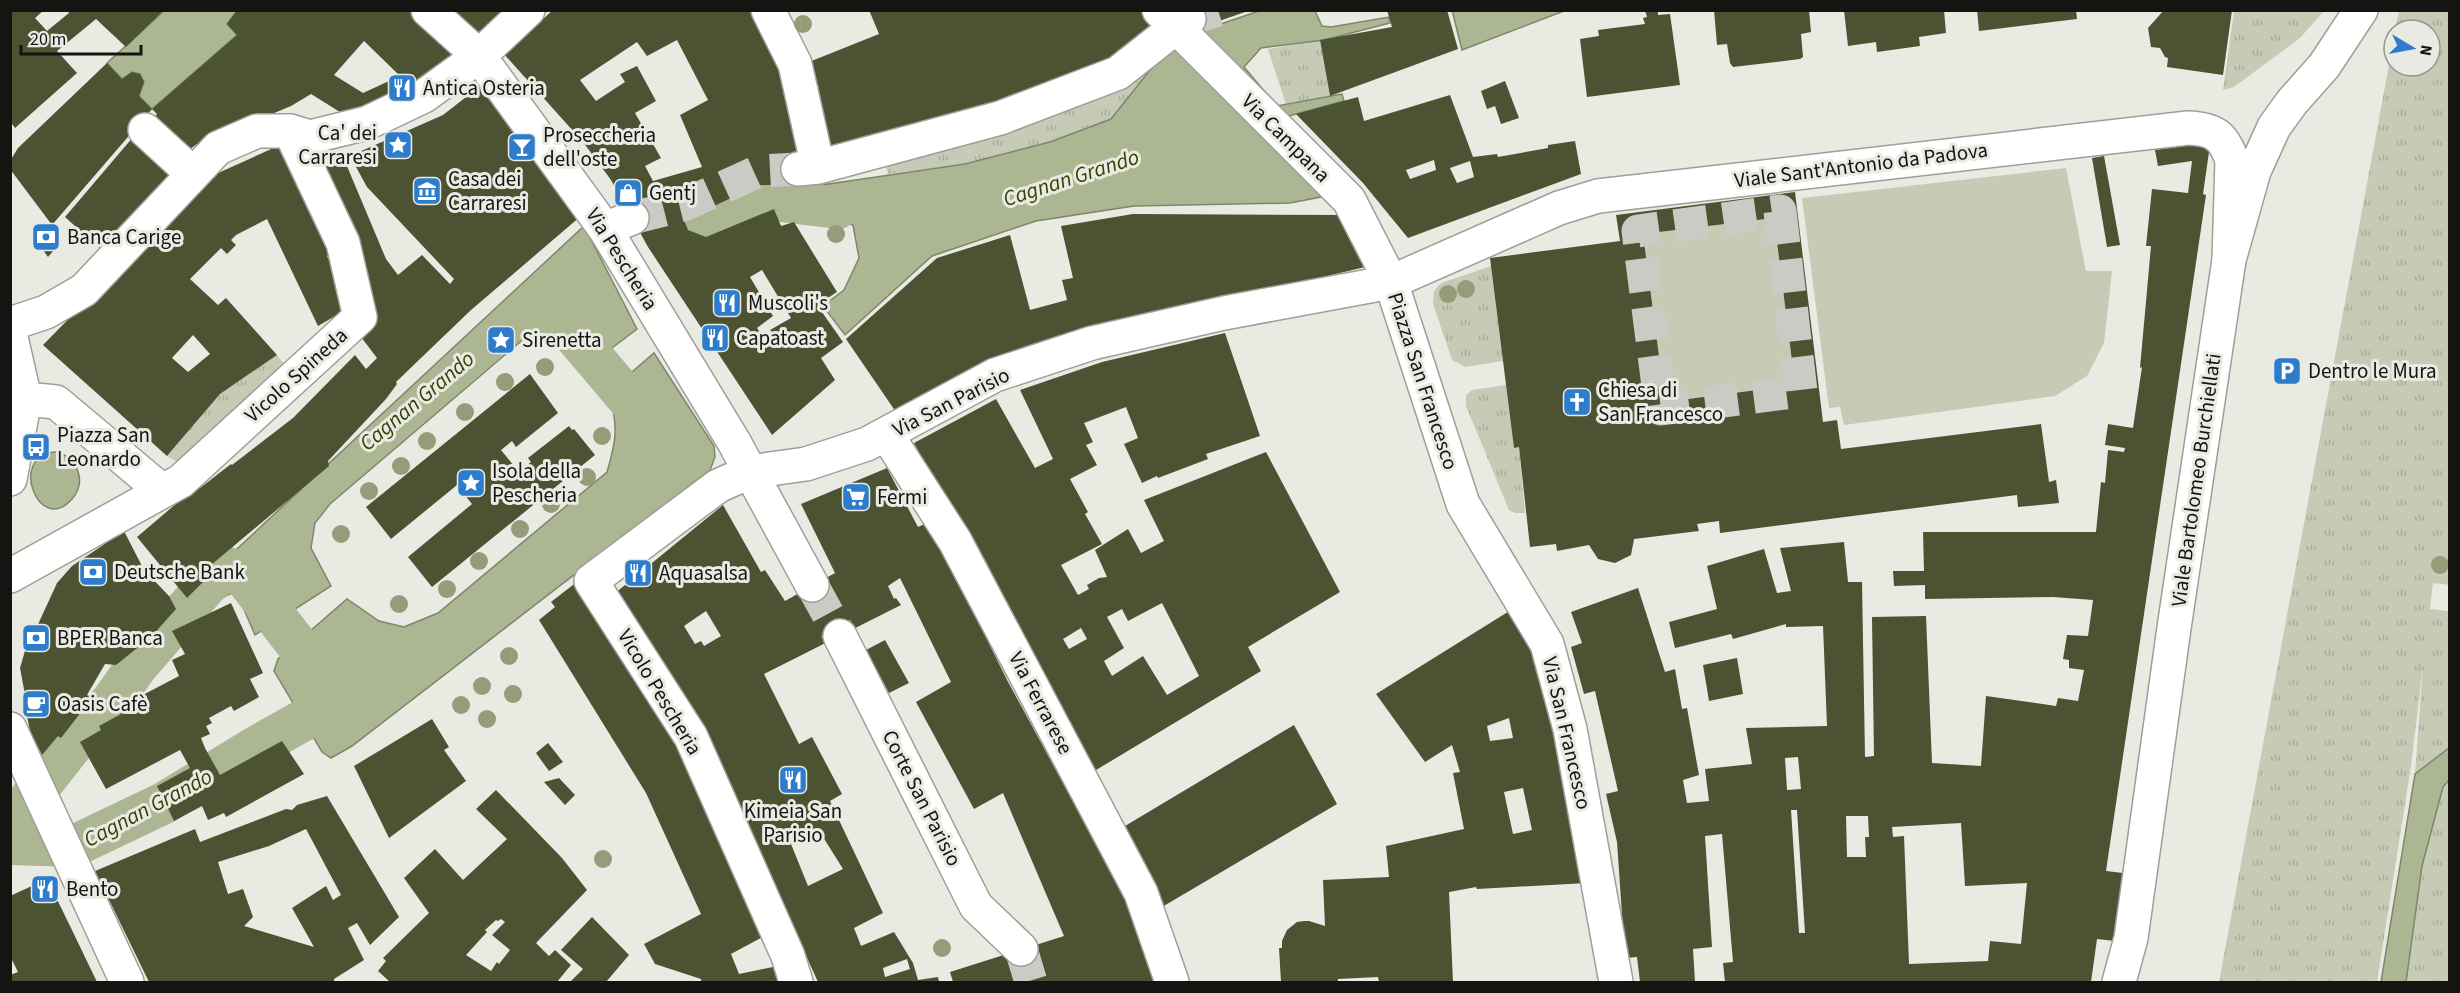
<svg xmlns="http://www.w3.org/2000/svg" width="2460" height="993" viewBox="0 0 2460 993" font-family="'Source Sans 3',sans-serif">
	<defs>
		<pattern id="grass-tufts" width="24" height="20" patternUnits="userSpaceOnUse" patternTransform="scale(1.5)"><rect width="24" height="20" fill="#c6cbb6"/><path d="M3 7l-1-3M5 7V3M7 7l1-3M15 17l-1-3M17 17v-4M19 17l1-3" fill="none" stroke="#a9ad9b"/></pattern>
	</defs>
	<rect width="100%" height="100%" fill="#e9ebe3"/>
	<g fill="url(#grass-tufts)">
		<polygon points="2234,11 2234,10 2324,11 2300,38 2234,87 2223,90"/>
		<polygon points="2399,11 2449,11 2450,585 2433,583 2430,609 2449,611 2449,748 2415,774 2423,666 2411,766 2377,982 2219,982 2394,38 2394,66 2430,66 2430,30 2395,30"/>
		<polygon points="1320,40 1330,96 1286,105 1268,49"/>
		<polygon points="1166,50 1111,119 1050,142 965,164 888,174 885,161"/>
		<polygon points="1491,266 1503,361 1465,367 1452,360 1433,304 1434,291 1441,283"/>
		<polygon points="277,355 285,365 177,462 167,456 220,394"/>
		<polygon points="1506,385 1514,448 1519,447 1525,513 1515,513 1509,510 1466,406 1466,395 1472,390"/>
		<polygon points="2449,780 2449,982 2406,982 2422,866 2443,786"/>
	</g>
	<g fill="#c6cbb6">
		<polygon points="2066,168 2086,271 2112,271 2104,343 2087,376 2055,396 1844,425 1840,407 1829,408 1802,198"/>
		<polygon points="1774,218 1795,385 1665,402 1643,234"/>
	</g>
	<g fill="#adb693" stroke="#7f856c" stroke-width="1.5">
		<polygon points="1452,10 1564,10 1564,11 1462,50"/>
		<polygon points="164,11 237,11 227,24 237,35 152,109 139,96 144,82 140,74 132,72 122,79 107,63"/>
		<polygon points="1259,11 1315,11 1322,26 1331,27 1389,17 1390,23 1324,40 1261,48 1244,67 1277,106 1342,94 1344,101 1285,117 1341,175 1321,197 1290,203 1134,206 1036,221 932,256 845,335 823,306 844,290 859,258 853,225 825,217 782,209 781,191 965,164 1050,142 1111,119 1166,50 1197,32"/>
		<polygon points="584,226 637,329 584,369 551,337 526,337 330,504 315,523 311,548 331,586 255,635 236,591 191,613 182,600"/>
		<path d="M654,353L714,446L715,457L710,470L352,746L331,758L322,752L274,671L278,659L347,599L379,621L404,627L438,613L607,472C617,439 618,426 609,392Z"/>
		<path d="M56,452C78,457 87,482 72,499C39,537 7,454 56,452Z"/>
		<polygon points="2449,748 2449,780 2443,787 2422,866 2406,982 2381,982 2415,774"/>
	</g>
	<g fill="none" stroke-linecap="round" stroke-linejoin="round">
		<g stroke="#adb693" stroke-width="42">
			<polyline points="698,229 748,205 773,200 838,208"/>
			<polyline points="558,316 641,414"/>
			<polyline points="242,574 331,688"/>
			<polyline points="10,824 85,729 112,701 137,666 207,585 228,568"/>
			<polyline points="10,844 74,846 164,803 256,747 339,700"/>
		</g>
	</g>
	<g fill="#4b5333" fill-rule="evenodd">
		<polygon points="10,10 44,10 35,18 47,31 69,13 67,10 164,10 126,47 96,19 57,51 77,73 15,128 10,121"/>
		<path d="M237,10H420L469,50L356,122L311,94L291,106L255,121L218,130L184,153L154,118L157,114L152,109L237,35L227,24ZM364,41L400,76L363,93L334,75Z"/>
		<polygon points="445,10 506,10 474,39"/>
		<path d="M553,10H756L796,102L799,185H759L684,220L688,230L706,237L774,209L781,226L794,222L837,292L817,305L843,342L821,358L835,380L772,435L648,247L611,180L583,142L504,54ZM677,40L708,100L680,115L702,167L653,181L645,166L661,158L635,113L656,101L637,66L620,74L625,82L596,101L580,80L637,42L647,56ZM762,270L791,318L770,330L773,333L765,340L757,328L773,316L750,277Z"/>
		<polygon points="869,10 1143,10 1158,23 1111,66 997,111 821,149 819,88 809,62 879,34"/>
		<polygon points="1180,10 1248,10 1248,11 1196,29"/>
		<polygon points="1387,10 1447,10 1458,49 1330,96 1320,40 1392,27"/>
		<polygon points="1645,10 1658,10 1658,15 1670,14 1680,85 1587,97 1580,39 1599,36 1598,30 1645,24 1643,18 1647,17"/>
		<polygon points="1714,10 1809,10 1811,32 1801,34 1803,57 1800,59 1733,67 1730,63 1727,44 1717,45"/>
		<polygon points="1844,10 1944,10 1946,33 1919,37 1920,46 1877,52 1876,42 1848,46"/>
		<polygon points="1977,10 2076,10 2077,19 1979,31"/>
		<polygon points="2164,10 2232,10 2223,75 2167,67 2168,58 2165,57 2160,48 2151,47 2148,28"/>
		<polygon points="107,63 122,79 132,72 140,74 144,82 139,96 152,109 52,225 10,169 10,161 18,148"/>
		<polygon points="1505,81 1519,118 1501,124 1495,106 1487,109 1481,91"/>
		<polygon points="484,83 588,210 471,310 396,382 397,384 386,399 328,461 329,466 198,576 203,582 187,598 137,537 197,486 200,488 231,464 232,465 293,418 355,355 366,369 377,358 358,333 317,170 344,159 386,259 398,275 422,255 450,284 454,279 367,187 350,156 443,115"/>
		<path d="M1450,95L1473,157L1497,154L1498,157L1548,148V145L1575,141L1581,174L1408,238L1363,183L1296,114L1358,97L1364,121ZM1434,160L1436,170L1410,179L1406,170ZM1470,161L1474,177L1457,183L1450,168Z"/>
		<polygon points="134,136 174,174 104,252 65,217"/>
		<path d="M289,141L341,250L327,256L335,272L332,274L349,310L342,312L318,326L267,219L236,235L231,240L236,245L227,254L221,248L190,279L218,305L226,298L277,355L220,394L167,456L43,345L207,178ZM193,335L210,354L188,372L172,358Z"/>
		<path d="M2208,143L2210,145L2203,194L2206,195L2106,871L2123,873L2115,941L2097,939L2091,982H1725L1723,963L1733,962L1722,834L1705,836L1712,947L1693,949L1695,982H1640L1637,957L1625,958L1617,842L1606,794L1618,791L1595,691L1584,694L1571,647L1582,643L1571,612L1638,588L1665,672L1675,669L1682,709L1687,708L1699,775L1683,780L1687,803L1709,801L1705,769L1752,764L1746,728L1827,726L1823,626L1786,627V624L1733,639L1731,634L1675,648L1669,622L1717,609L1707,566L1764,549L1777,593L1791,591L1780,548L1844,542L1848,582H1862L1865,757L1874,756L1872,617L1926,616L1932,763L1981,766L1986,696L2056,706L2058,698L2078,701L2084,670L2069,668V660L2063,659L2067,635L2088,636L2093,600L2053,597L1925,599V585L1894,586L1893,571H1924L1923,532H2096L2101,482L2105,483L2108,450L2124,452L2125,448L2105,445L2108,424L2133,428L2142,367L2140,368L2151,246H2146L2152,189L2188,193L2192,161L2158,166L2155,150ZM1798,757L1801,789L1787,790L1785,758ZM1791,810H1797L1805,933H1799ZM1846,816H1868L1869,837H1865L1866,857H1847ZM1961,823L1965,886L2027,883L2021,944L1990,941L1988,961L1909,964L1904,836L1893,837L1892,827Z"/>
		<polygon points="2104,156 2120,245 2107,247 2092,158"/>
		<path d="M1795,192L1823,422L1837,420L1841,449L2041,424L2049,482L2056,480L2059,503L2018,507L2017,495L1720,533L1719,521L1697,524L1699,531L1634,539L1631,555L1615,563L1598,559L1589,545L1557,551L1556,544L1530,547L1519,447L1514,448L1490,258L1620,241L1616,215ZM1774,218L1795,385L1665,402L1643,234Z"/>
		<polygon points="1133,214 1342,215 1365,267 1084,334 900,418 846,339 937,258 1010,235 1030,310 1067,300 1062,280 1073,278 1061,226"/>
		<polygon points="45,224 55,231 59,244 48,257 43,250 42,236"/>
		<path d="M1225,333L1260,436L1206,454L1208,459L1158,478L1157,476L1142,483L1124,444L1138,438L1126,407L1084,423L1093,442L1086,445L1097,465L1070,479L1088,512L1085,514L1102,544L1061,565L1078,595L1089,589L1087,585L1099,578L1107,577L1095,550L1128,529L1141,553L1164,541L1144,500L1266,452L1340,592L1248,647L1261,671L1091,773L914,443L996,399L1035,468L1053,459L1020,390L1102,362ZM1162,603L1199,676L1167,695L1143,656L1112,676L1104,661L1124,648L1107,617L1122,609L1128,621ZM1081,628L1087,639L1069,649L1063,639Z"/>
		<polygon points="530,374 558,413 516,447 512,441 501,450 519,472 531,462 528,458 569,426 572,430 574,429 595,455 432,587 408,557 472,504 457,485 391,539 366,507"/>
		<path d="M887,468L918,527L929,522L1007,680L1151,945L1162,982H953L950,972L1064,936L1003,793L974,809L916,702L951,682L900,578L888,586L894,599L896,598L901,605L764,674L799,744L812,737L842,794L830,801L883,913L854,928L861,946L894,932L913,963L918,980L938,977L939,982H818L723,773L614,594L723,505L761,572L765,570L785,601L835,573L801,504ZM706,611L721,636L704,646L701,641L695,644L684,626ZM818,829L843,869L808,886L791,844ZM907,959L910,969L885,977L883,968Z"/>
		<polygon points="124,531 144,570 169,596 176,609 151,637 116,665 105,664 87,695 92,698 61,738 58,736 42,755 30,731 25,706 27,705 20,668 27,644 29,644 57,583 72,566"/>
		<polygon points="578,581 692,764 770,933 731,954 739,974 787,964 792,982 701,982 701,979 655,964 644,944 701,914 646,793 539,620 555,607 551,602"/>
		<polygon points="231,603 263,673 250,679 259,697 234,711 231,706 209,718 212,723 206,726 210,734 201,738 205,748 220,775 282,741 304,774 226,817 224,813 208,820 202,806 174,821 157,786 190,768 180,750 106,789 80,742 101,730 99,726 121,714 118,708 179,676 172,660 185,654 172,631"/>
		<path d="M1519,605L1549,677L1587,883L1477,889L1476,887L1449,892L1453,982H1379L1378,977L1338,979V982H1281L1279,948H1282V941L1287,930L1297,922L1304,921H1309L1325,926L1323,880L1389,877L1386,846L1464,829L1453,773L1460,772L1452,745L1425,762L1376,694ZM1509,718L1513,738L1490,741L1487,726ZM1523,788L1532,830L1513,834L1504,792Z"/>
		<polygon points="885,640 909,683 889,693 866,650"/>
		<polygon points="1737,658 1743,694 1709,701 1703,665"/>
		<polygon points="432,719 449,747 444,750 466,781 389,838 354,766"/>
		<polygon points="1294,725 1337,804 1162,907 1120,829"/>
		<polygon points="548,743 563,762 549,771 536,753"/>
		<polygon points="559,778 575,795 565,805 544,782"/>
		<path d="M496,790L562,858L587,890L536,943L549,956L555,950L571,965L557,982H390L378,971L386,961L383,958L429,913L404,878L435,849L463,880L507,839L476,809ZM501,919L505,922L492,935L510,950L499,964L497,962L491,971L466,955L487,932L485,930L496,920L498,921Z"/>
		<path d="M327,796L399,917L370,945L357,923L348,928L364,960L334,979V982H169L166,981L165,982H149L95,871L195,829L200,842L286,809L292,810L297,805ZM306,829L341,895L333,900L326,886L292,908L314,947L244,926L253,917L243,889L228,894L218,862L269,846Z"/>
		<polygon points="47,879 71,928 97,982 10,982 10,975 18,972 10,956 10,896"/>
		<polygon points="592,917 629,955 606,982 570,982 583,969 561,950"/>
	</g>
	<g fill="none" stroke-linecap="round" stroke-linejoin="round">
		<g stroke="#c9cbc4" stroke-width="33" stroke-dasharray="33 16" stroke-linecap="butt">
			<polyline points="1189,19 1218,10"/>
			<polygon points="1780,211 1801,391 1661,409 1638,231"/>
			<polyline points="632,218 684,205 759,171 798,169"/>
			<polyline points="812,585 840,636"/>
			<polyline points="1021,949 1031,982"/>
		</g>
		<g stroke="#9d9f98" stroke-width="36">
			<g id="street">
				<polyline points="428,10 479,56 605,229 734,442 812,585"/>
				<polyline points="768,10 795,64 818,167"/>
				<polyline points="1159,10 1349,200 1391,282 1463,504 1547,644 1570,729 1616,982"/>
				<polyline points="145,130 193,174"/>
				<polyline points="798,169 818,167 1000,118 1118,73 1175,28 1189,19"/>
				<polyline points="605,229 632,218"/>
				<polyline points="10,324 46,312 84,290 218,148 257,131 290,131 310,137 367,123 424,96 479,56 528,10"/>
				<polyline points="10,333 25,399 10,479"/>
				<polyline points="25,399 56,402 161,490"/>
				<polyline points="887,435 955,541 1141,893 1172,982"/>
				<polyline points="10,576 181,481 360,317 343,243 290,131"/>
				<polyline points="840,636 976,906 1021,949"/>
				<polyline points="10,729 127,982"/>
				<path d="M796,982L788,956L691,737L591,581L718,486L749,472L806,464L867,444L995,375L1092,343L1224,313L1391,282L1559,208L1598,196L2188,128C2214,129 2223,135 2232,160L2229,260"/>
				<polyline points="2119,982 2131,938 2174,628 2229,260 2254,171 2274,127 2292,102 2324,66 2361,10"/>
			</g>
		</g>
		<use href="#street" stroke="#fff" stroke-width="33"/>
	</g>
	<g fill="#959c7a">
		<circle cx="803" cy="24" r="9"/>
		<circle cx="836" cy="234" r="9"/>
		<circle cx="1466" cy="289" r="9"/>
		<circle cx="1448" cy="294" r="9"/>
		<circle cx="545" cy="367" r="9"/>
		<circle cx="505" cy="382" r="9"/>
		<circle cx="465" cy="412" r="9"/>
		<circle cx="602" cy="436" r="9"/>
		<circle cx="427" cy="441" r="9"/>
		<circle cx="401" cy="466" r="9"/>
		<circle cx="587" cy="477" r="9"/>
		<circle cx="369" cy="491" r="9"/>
		<circle cx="551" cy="504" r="9"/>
		<circle cx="520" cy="529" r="9"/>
		<circle cx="341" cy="534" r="9"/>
		<circle cx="479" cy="561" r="9"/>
		<circle cx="2440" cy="565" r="9"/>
		<circle cx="447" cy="589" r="9"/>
		<circle cx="399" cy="604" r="9"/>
		<circle cx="509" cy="656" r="9"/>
		<circle cx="482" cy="686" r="9"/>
		<circle cx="513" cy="694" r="9"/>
		<circle cx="461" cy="705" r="9"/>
		<circle cx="487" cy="719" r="9"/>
		<circle cx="603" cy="859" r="9"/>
		<circle cx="942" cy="948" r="9"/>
	</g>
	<defs>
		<g id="restaurant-square" transform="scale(1.5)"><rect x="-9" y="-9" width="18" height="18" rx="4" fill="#2d7dcc" stroke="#e9ebe3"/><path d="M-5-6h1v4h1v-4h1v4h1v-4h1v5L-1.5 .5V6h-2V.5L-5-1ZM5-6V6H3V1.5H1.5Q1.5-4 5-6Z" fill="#fff"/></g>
		<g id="sight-square" transform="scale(1.5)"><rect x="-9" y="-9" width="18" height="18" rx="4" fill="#2d7dcc" stroke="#e9ebe3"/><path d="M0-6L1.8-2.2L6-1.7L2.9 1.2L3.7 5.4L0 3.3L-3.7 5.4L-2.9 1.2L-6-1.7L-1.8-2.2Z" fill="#fff"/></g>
		<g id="bar-square" transform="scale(1.5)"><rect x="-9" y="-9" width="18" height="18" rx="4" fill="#2d7dcc" stroke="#e9ebe3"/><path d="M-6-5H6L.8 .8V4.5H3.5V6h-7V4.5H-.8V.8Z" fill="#fff"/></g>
		<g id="museum-square" transform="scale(1.5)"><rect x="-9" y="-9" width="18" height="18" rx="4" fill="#2d7dcc" stroke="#e9ebe3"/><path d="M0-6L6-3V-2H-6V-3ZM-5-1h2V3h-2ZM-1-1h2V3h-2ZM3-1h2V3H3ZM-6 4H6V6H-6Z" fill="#fff"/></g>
		<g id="shop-square" transform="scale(1.5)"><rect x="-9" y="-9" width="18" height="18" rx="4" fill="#2d7dcc" stroke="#e9ebe3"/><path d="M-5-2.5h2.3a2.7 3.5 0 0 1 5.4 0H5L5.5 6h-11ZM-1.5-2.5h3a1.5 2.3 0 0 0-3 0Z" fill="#fff"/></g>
		<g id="bank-square" transform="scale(1.5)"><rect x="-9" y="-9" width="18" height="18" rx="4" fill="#2d7dcc" stroke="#e9ebe3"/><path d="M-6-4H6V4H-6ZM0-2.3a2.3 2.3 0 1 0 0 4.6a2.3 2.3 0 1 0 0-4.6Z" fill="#fff"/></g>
		<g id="parking-square" transform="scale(1.5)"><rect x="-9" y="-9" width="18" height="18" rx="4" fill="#2d7dcc" stroke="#e9ebe3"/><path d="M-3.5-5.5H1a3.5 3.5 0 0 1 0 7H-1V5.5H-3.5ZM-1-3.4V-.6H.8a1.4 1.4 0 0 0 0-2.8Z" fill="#fff"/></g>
		<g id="church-square" transform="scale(1.5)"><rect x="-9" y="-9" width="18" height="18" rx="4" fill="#2d7dcc" stroke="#e9ebe3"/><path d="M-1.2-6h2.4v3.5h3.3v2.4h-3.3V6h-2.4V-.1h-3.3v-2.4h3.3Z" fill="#fff"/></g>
		<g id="bus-square" transform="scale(1.5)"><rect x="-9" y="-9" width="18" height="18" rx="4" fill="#2d7dcc" stroke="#e9ebe3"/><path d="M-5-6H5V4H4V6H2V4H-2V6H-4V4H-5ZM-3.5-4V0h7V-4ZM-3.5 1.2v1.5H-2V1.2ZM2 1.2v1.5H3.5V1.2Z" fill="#fff"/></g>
		<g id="supermarket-square" transform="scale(1.5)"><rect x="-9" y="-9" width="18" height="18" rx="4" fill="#2d7dcc" stroke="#e9ebe3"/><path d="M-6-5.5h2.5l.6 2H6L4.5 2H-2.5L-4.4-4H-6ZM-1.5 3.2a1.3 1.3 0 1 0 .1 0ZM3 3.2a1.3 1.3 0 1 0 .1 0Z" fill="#fff"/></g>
		<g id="cafe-square" transform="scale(1.5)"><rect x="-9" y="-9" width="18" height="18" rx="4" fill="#2d7dcc" stroke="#e9ebe3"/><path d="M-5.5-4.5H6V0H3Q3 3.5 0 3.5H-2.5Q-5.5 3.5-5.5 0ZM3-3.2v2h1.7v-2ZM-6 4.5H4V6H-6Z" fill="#fff"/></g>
	</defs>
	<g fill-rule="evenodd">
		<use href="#restaurant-square" x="402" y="88"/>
		<use href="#sight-square" x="398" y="145"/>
		<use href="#bar-square" x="522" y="147"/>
		<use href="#museum-square" x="427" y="191"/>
		<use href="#shop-square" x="628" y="193"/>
		<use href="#bank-square" x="46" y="237"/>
		<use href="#restaurant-square" x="727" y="303"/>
		<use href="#restaurant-square" x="715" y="338"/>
		<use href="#sight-square" x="501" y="340"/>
		<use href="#parking-square" x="2287" y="371"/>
		<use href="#church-square" x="1577" y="402"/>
		<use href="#bus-square" x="36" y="447"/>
		<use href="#sight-square" x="471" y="483"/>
		<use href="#supermarket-square" x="856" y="497"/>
		<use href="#bank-square" x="93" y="572"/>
		<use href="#restaurant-square" x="638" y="573"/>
		<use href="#bank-square" x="36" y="638"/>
		<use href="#cafe-square" x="36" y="704"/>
		<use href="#restaurant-square" x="793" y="780"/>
		<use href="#restaurant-square" x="45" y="889"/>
	</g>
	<g text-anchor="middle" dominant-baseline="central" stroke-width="6" stroke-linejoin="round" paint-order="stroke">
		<g font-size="21" fill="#141412" stroke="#e9ebe3" text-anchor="start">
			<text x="423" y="88">Antica Osteria</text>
			<text x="377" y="133" text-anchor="end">Ca' dei<tspan x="377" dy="24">Carraresi</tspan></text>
			<text x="543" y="135">Proseccheria<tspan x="543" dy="24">dell'oste</tspan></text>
			<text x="448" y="179">Casa dei<tspan x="448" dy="24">Carraresi</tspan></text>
			<text x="649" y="193">Gentj</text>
			<text x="67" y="237">Banca Carige</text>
			<text x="748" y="303">Muscoli's</text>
			<text x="736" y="338">Capatoast</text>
			<text x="522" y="340">Sirenetta</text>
			<text x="2308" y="371">Dentro le Mura</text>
			<text x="1598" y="390">Chiesa di<tspan x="1598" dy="24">San Francesco</tspan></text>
			<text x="57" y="435">Piazza San<tspan x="57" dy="24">Leonardo</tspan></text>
			<text x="492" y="471">Isola della<tspan x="492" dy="24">Pescheria</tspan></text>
			<text x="877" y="497">Fermi</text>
			<text x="114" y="572">Deutsche Bank</text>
			<text x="659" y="573">Aquasalsa</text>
			<text x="57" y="638">BPER Banca</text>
			<text x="57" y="704">Oasis Cafè</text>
			<text x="793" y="811" text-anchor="middle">Kimeia San<tspan x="793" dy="24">Parisio</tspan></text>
			<text x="66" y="889">Bento</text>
		</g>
		<g font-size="21" fill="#141412" stroke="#e9ebe3">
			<text transform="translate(1286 138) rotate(45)">Via Campana</text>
			<text transform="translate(1861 165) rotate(-7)">Viale Sant'Antonio da Padova</text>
			<text transform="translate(622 259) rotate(58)">Via Pescheria</text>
			<text transform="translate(296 375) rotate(-42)">Vicolo Spineda</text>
			<text transform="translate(1423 381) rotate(72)">Piazza San Francesco</text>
			<text transform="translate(951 402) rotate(-27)">Via San Parisio</text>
			<text transform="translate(2196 480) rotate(-82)">Viale Bartolomeo Burchiellati</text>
			<text transform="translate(660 692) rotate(59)">Vicolo Pescheria</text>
			<text transform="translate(1041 703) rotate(62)">Via Ferrarese</text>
			<text transform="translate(1567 733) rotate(77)">Via San Francesco</text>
			<text transform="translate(922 798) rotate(63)">Corte San Parisio</text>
		</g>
		<g font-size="22" font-style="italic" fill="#364104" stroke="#e9ebe3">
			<text transform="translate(1071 178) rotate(-18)">Cagnan Grando</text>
			<text transform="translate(417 401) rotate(-40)">Cagnan Grando</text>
			<text transform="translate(148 808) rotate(-28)">Cagnan Grando</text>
		</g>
	</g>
	<rect width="2460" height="993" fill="none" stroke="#141412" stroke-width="24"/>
	<g transform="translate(2412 48) rotate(100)"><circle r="28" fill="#e9ebe3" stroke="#94958f" stroke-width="1.5"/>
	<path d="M0-4.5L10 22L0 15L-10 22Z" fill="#2d7dcc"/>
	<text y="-9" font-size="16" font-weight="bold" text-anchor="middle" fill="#141412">N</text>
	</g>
	<path d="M21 45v9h120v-9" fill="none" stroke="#141412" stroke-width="3"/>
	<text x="30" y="45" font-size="18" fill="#141412" stroke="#e9ebe3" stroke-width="4.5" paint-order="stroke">20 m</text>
</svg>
